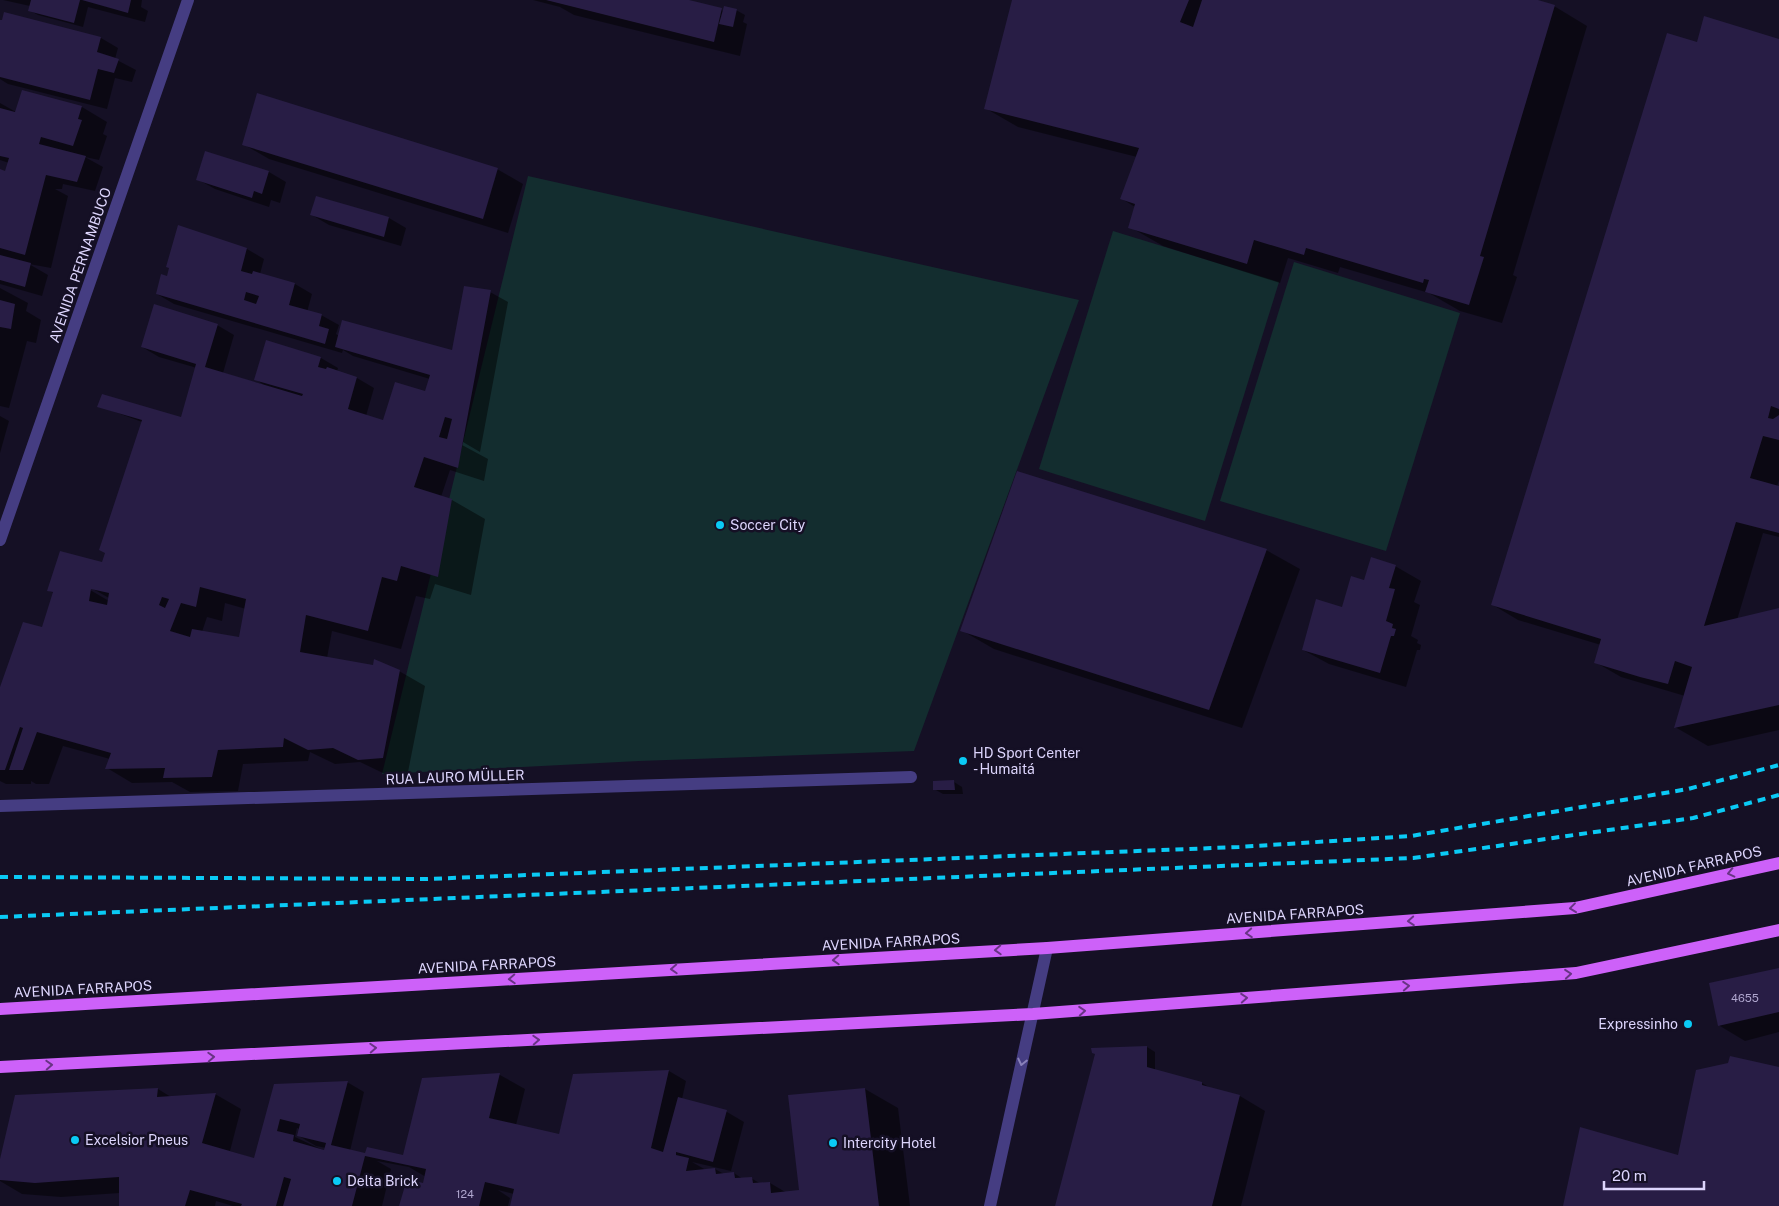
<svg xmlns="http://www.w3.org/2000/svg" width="1779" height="1206" viewBox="0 0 1779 1206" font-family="'Public Sans',sans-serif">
	<rect width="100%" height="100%" fill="#151025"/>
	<g fill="#132d2f">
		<polygon points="528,176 1079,300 914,751 639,761 382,774"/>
		<polygon points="1113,231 1279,282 1205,521 1039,469"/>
		<polygon points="1294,262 1460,313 1386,551 1220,501"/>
	</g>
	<g fill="#0007" fill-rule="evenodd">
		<polygon points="3,0 142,0 141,7 148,11 145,22 88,7 83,27 38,15 29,10 30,6"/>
		<polygon points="533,0 684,0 724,11 736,10 745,15 743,22 747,24 740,56 574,15 560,7"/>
		<polygon points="1014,0 1537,0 1554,6 1587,26 1513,275 1517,277 1502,323 1460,311 1429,293 1340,267 1338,273 1288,258 1280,283 1163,246 1130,227 1135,207 1122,199 1137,157 1018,127 985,108"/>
		<polygon points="5,14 101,38 118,48 115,59 136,70 132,82 115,78 107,109 8,84 0,79 0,21 3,22"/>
		<polygon points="1779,40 1779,480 1777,487 1779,487 1779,537 1763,533 1737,620 1779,609 1779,730 1708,746 1675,727 1685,696 1621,677 1595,662 1601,645 1518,620 1493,605 1698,44"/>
		<polygon points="0,103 16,112 82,107 107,122 103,134 107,136 99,160 85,157 103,167 95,191 63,184 62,189 55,189 68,196 51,268 29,264 48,275 42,296 0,284 0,174 6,172 9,163 0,160"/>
		<polygon points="243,144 497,169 523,184 508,233 269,159"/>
		<polygon points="205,152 269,172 286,182 280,203 271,200 269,207 215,189 197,179"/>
		<polygon points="317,197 389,218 406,228 401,246 329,225 312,215"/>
		<path d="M179,227L247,249L264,259L260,274L295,284L312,294L307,312L321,315L339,325L336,334L339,336L453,352L490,292L508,302L480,452L463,442L462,445L488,459L484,481L450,470L441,497L452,500L485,519L471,595L435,584L430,599L416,596L401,649L332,631L327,658L399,671L425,686L408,772L385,774L360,762L335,764L310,752L308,761L243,764L238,791L190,792L172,782L132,783L107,768L110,759L63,746L49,784H36L31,781V784H6L0,781V691L43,628L54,593L49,591L103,563L142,422L99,406L188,421L197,368L159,357L142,347L217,325L234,335L223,373L264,385L255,379L266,341L321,358L338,368L337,372L357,378L374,388L366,416L384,421L425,392L430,379L353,356L343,350L342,353L174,304L157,294L168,278ZM86,585L109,598V601L85,587ZM225,603L246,609L240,639L202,632L207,617L222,621Z"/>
		<polygon points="0,288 28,303 26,311 41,320 36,343 27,341 9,408 0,406"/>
		<polygon points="0,416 9,421 0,453"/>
		<polygon points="1266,550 1300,569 1242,728 994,649 961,630"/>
		<polygon points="1395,566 1421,581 1414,602 1420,605 1411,636 1418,640 1417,643 1421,645 1420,650 1417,650 1406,687 1329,664 1303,650 1343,609 1365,582"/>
		<polygon points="954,782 962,787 963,794 943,794 934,789"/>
		<polygon points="1779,969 1779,1032 1745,1041 1720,1026 1710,984"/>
		<polygon points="1147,1047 1155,1052 1155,1071 1202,1083 1212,1089 1240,1096 1265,1111 1241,1206 1057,1206 1096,1054 1093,1049"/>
		<path d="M669,1071L686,1081L682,1099L727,1112L744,1122L731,1171L692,1162L706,1170L715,1169L724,1174L734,1173L743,1179L751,1178L761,1184L770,1183L787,1193H800L789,1096L865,1089L898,1108L910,1206H511L514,1194L498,1190L510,1198L508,1206H401L424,1184L426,1177L409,1167L377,1161L391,1169L382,1206H233L216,1201L215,1206H120V1193L61,1197L22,1194L0,1181V1165L158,1089L171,1097L215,1094L241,1109L230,1151L255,1159L275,1086L347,1082L364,1092L350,1151L365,1155L404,1156L423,1079L500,1075L525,1089L516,1125L559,1135L574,1075ZM297,1128L300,1129L299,1136L316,1146L326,1148L325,1151L295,1137Z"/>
	</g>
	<g fill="#281d45" fill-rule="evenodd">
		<polygon points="31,0 80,0 74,23 28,11"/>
		<polygon points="82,0 131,0 128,13"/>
		<polygon points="546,0 689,0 722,8 714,42"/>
		<polygon points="1012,0 1189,0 1180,22 1193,27 1202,0 1538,0 1555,5 1480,256 1484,257 1469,305 1425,292 1429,280 1424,279 1423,283 1306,248 1304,255 1254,240 1247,264 1128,228 1135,204 1120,199 1139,148 984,109"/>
		<polygon points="724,6 737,9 733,27 719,24"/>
		<polygon points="4,12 101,37 97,52 119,59 114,73 98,69 90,100 0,77 0,20 2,20"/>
		<polygon points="1704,16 1779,39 1779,409 1771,406 1768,418 1773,419 1779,415 1779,440 1763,436 1750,478 1779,486 1779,533 1736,522 1704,626 1779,608 1779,705 1674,728 1692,667 1675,661 1668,684 1640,677 1594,663 1601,639 1491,605 1667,33 1697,42"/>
		<polygon points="22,90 82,106 78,119 82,120 73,146 41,137 39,144 86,156 77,182 46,175 25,255 0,248 0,169 5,171 9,158 0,156 0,108 15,112"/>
		<polygon points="257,93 498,168 483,219 242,145"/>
		<polygon points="205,151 269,171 262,194 254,191 252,198 196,180"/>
		<polygon points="316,196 389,217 384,237 310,215"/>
		<path d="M178,225L247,248L241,271L252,274L253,271L295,283L289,305L322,314L319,326L329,329L325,344L156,294L161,274L167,276L169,268L166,267ZM246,292L259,296L256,304L244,300Z"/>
		<polygon points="0,255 31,263 25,287 0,280"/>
		<path d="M464,286L491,290L458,468L424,457L414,487L452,499L438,577L401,566L397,581L382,577L368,631L306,615L300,652L373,665L374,659L400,670L383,758L358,760L333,748L308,750L284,738L283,747L218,750L212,777L163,778L165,768L105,769L111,753L37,732L23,770H9L23,728L20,727L5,770H0V687L23,622L42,627L53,592L47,591L60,551L102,562L105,553L99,550L142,420L97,407L102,394L181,417L196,364L141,347L154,304L218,324L205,367L302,396L303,394L254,380L266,340L321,357L318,367L326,369L327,367L357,377L348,409L383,420L395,382L425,391L430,375L335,347L342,320L452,350ZM445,417L452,419L447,439L439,437ZM200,587L246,599L239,637L192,629L190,637L170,631L181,603L196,607ZM91,589L109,593L107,605L89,601ZM162,597L169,599L165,608L159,605Z"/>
		<polygon points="0,300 15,304 11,329 0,327"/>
		<polygon points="1017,471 1267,549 1209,710 960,631"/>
		<polygon points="1371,557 1396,565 1389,588 1395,589 1386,621 1393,624 1392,628 1396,629 1394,636 1391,636 1380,673 1302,650 1316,599 1342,607 1351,576 1364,580"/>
		<polygon points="954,780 955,790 933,790 933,781"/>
		<polygon points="1779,968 1779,1012 1718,1026 1709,983"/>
		<polygon points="1147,1046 1147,1067 1202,1082 1202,1085 1240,1095 1212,1206 1055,1206 1095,1054 1092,1053 1091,1048"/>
		<polygon points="1730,1056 1779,1067 1779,1206 1563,1206 1580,1127 1678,1155 1696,1070 1728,1063"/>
		<path d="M669,1070L651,1148L663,1152L678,1097L727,1110L713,1162L676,1152V1155L689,1158L686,1171L715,1168L716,1174L734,1172L735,1178L752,1177L753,1183L770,1182L771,1193L799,1190L788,1095L865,1088L879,1206H510L514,1189L485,1182L479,1206H399L407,1179L423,1183L426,1169L365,1156L352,1206H283L291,1179L284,1177L276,1206H241L242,1204L190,1190L185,1206H119V1177L35,1183L0,1180V1159L15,1095L158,1088L157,1097L216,1093L202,1143L254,1158L274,1084L348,1081L331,1145L365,1153L367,1147L403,1155L422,1078L500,1073L489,1118L559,1134L573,1074ZM280,1119L300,1124L297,1136L326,1143L324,1150L293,1141L294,1135L277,1131Z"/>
	</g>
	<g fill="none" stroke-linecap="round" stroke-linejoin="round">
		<g stroke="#453d82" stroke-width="12">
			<polyline points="0,540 188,0"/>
			<polyline points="0,806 911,777"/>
			<polyline points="990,1206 1047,948"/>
		</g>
		<g stroke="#cd61f9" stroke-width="12">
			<polyline points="0,1009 1047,948 1575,908 1779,863"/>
			<polyline points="0,1067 1033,1014 1576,973 1779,930"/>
		</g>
		<g stroke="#0acaf5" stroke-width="4" stroke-dasharray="8 6" stroke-linecap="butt">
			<polyline points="0,877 427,879 1239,847 1411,836 1688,789 1779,765"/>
			<polyline points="0,917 1413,858 1693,818 1779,795"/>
		</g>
	</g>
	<defs><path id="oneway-chevron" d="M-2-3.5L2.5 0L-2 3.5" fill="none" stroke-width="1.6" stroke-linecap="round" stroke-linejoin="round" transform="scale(1.25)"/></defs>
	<g stroke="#683484">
		<use href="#oneway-chevron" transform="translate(1731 873) rotate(167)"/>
		<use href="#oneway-chevron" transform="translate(1573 908) rotate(173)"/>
		<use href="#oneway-chevron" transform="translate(1411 921) rotate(176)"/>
		<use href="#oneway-chevron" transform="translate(1249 933) rotate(176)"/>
		<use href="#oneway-chevron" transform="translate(998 950) rotate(177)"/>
		<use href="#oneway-chevron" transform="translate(836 960) rotate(177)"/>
		<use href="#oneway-chevron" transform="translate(674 969) rotate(177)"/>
		<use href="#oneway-chevron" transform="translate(1568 974) rotate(-5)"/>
		<use href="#oneway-chevron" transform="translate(512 979) rotate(177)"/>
		<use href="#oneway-chevron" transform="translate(1406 986) rotate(-4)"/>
		<use href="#oneway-chevron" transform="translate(1244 998) rotate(-4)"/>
		<use href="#oneway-chevron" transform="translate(1082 1011) rotate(-4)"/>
		<use href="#oneway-chevron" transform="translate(536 1040) rotate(-3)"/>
		<use href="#oneway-chevron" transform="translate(373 1048) rotate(-3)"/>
		<use href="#oneway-chevron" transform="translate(211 1057) rotate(-3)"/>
		<use href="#oneway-chevron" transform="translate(49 1065) rotate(-3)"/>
	</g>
	<use stroke="#8981b9" href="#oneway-chevron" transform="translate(1022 1062) rotate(103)"/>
	<g fill="#0acaf5" stroke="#151025" stroke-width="2">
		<circle cx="720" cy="525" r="5"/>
		<circle cx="963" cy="761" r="5"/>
		<circle cx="1688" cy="1024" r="5"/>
		<circle cx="75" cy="1140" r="5"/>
		<circle cx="833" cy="1143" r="5"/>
		<circle cx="337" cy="1181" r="5"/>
	</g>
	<g text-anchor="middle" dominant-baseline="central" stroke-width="5" stroke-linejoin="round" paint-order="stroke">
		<g font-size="11" fill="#b0a7cf">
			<text x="1745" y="998">4655</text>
			<text x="465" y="1194">124</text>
		</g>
		<g font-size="14" fill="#ddd5fd" stroke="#151025">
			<text transform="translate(80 265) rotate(-71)">AVENIDA PERNAMBUCO</text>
			<text transform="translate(455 777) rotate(-2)">RUA LAURO MÜLLER</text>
			<text transform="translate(1694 866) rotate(-13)">AVENIDA FARRAPOS</text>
			<text transform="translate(1295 914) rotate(-4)">AVENIDA FARRAPOS</text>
			<text transform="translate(891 942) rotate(-3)">AVENIDA FARRAPOS</text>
			<text transform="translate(487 965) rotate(-3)">AVENIDA FARRAPOS</text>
			<text transform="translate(83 989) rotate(-3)">AVENIDA FARRAPOS</text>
		</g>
		<g font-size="14" fill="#ddd5fd" stroke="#151025" text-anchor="start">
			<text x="730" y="525">Soccer City</text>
			<text x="973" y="753">HD Sport Center<tspan x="973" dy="16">- Humaitá</tspan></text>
			<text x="1678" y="1024" text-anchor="end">Expressinho</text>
			<text x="85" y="1140">Excelsior Pneus</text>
			<text x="843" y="1143">Intercity Hotel</text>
			<text x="347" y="1181">Delta Brick</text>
		</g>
	</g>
	<path d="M1604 1181v8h100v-8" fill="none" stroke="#ddd5fd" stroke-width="2.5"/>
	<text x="1612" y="1181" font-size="15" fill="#ddd5fd" stroke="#151025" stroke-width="4" paint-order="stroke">20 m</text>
</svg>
